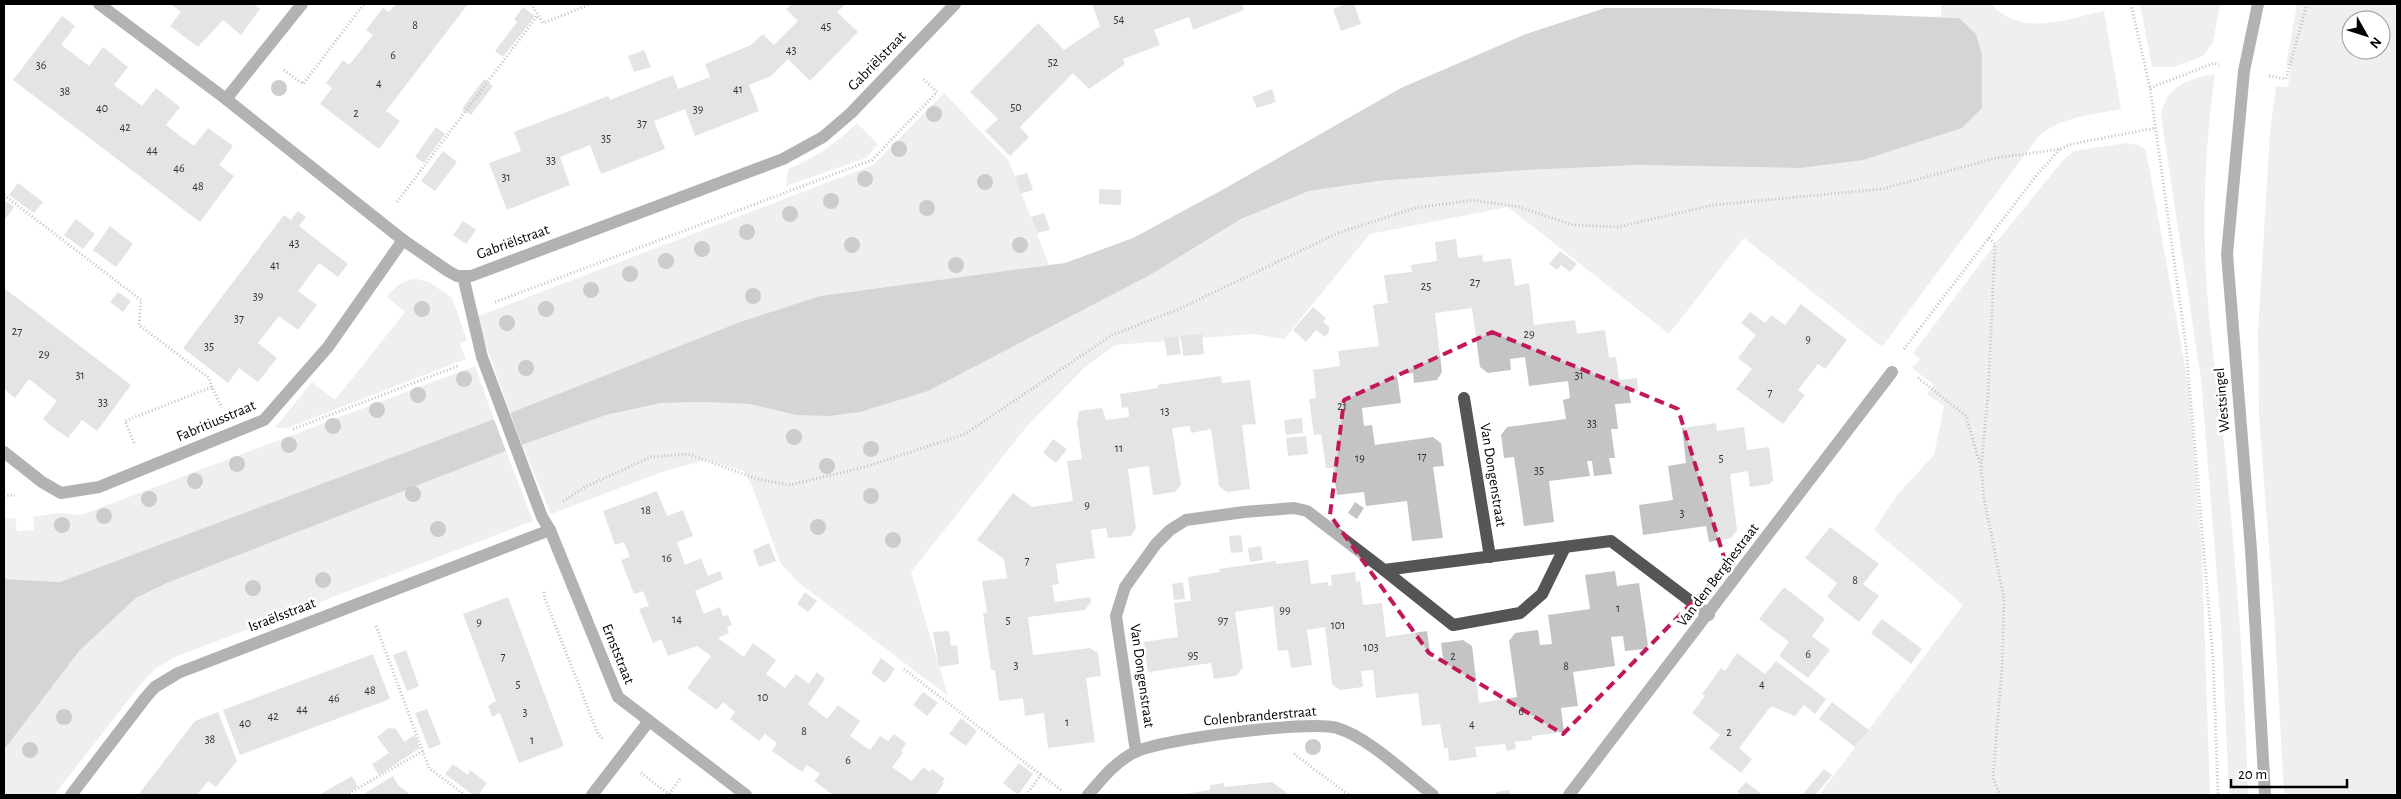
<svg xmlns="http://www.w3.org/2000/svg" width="2401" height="799" viewBox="0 0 2401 799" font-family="'Alegreya Sans',sans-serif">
	<rect width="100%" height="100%" fill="#fff"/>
	<g fill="#dcdcdc" fill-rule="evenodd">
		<path d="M1941,4H1991C2022,38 2065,19 2104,11L2121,109C2092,115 2063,116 2039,136L1882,347L1744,238L1669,334L1508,207L1370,234L1284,339L1253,334L1115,345L1084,368L1028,425L911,572L948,696L799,583L781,564L752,486L744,471L706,460L662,472L551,514L522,445L606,415L661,403L703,402L749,404L796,415L897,400L928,391L1150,275L1241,219L1309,191L1378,181L1527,170L1641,165L1959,18L1941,17Z"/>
		<polygon points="2140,4 2220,4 2213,42 2203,56 2174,67 2152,67"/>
		<path d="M2297,4H2397V795H2284L2274,613L2259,416L2258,331L2270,133L2276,86L2288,87L2291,66H2286ZM2351,20H2381V50H2351Z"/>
		<path d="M2215,74C2205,146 2202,218 2207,290C2210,337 2218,385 2223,433C2235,553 2245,674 2248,795H2229L2222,640L2201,379L2161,116C2165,87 2188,78 2215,74Z"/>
		<polygon points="944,93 1009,161 1049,265 820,296 740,322 510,413 476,317 873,165"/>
		<path d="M857,123L878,144L866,158L786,186L788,169C816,157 836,144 857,123Z"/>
		<polygon points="2127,143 2139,145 2146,150 2189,388 2202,556 2210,795 1819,795 1963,605 1874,530 1897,495 1934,455 1944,406 1927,394 1934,385 1912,368 1920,359 1913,353 1995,244 2065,158 2074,151"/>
		<path d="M417,279L429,282L452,298L467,340L460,344L466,359L287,428H275L312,382L335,400L405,312L387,297C396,286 402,280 417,279Z"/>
		<polygon points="475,366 494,419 60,582 4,579 4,519 15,518 17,531 34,530 33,517 57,513 81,515"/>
		<polygon points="506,451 533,521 175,657 156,668 141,684 54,795 4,795 4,750 80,650 136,598 167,583"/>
	</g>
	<g fill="#a3a3a3">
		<polygon points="1605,8 1702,8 1959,18 1976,34 1982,55 1982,108 1962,128 1863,160 1800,168 1641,165 1527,170 1378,181 1309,191 1241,219 1150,275 928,391 860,412 829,416 796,415 749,404 703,402 661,403 606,415 522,445 510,413 740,322 820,296 1065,263 1133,238 1222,190 1401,88 1526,34"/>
		<polygon points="494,419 506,451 167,583 136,598 80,650 4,750 4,579 60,582"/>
	</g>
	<g fill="#c4c4c4">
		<polygon points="170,4 253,4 260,9 241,35 223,20 198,47 170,26 181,12"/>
		<polygon points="396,4 468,4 386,111 400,121 379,149 320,104 332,88 326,83 335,71 343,60 349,65 373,35 366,30 383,8 389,12"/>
		<polygon points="792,4 846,4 837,12 858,32 810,81 788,59 771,76 749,85 759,111 695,136 685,109 654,121 665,149 601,174 590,145 560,157 570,185 507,210 489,163 521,151 514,132 608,96 610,100 673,75 678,89 710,77 705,64 751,45 763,34 774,45 798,21 786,9"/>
		<polygon points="1092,4 1242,4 1244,10 1193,30 1189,17 1154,30 1160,45 1123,59 1125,64 1089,89 1073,73 1020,127 1029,137 1010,156 985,131 998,119 970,92 1038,23 1064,50 1100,26"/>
		<polygon points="1346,4 1354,4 1361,24 1341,31 1333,9"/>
		<polygon points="523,7 535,16 503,57 495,51 517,22 514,19"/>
		<polygon points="62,16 75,26 61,45 75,55 89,66 103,47 128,67 114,85 142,106 156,88 180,107 166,125 180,136 194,146 208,128 233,146 219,165 234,176 200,222 13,80"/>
		<polygon points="644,50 651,67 634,72 628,56"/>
		<polygon points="484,79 493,86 471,115 462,109"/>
		<polygon points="1272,89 1276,102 1257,108 1252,97"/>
		<polygon points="436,127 445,134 424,163 415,157"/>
		<polygon points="443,151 457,162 435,191 421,181"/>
		<polygon points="1027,173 1033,190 1020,194 1015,176"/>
		<polygon points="18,183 43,202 34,213 9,195"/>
		<polygon points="1099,189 1121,190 1121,205 1099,204"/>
		<polygon points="4,200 14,207 4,221"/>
		<polygon points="298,211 306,217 299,226 348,264 338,277 319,263 298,291 317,305 298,330 279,316 258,343 277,358 258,382 239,368 228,383 183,348 284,215 291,220"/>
		<polygon points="1044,213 1050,230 1037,233 1031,217"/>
		<polygon points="76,219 95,234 83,249 64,235"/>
		<polygon points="463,221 476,230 466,244 453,235"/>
		<polygon points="110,226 133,244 116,267 93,250"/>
		<polygon points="1456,239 1458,258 1482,255 1483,262 1511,258 1515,286 1529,283 1534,325 1575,320 1577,334 1605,330 1609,358 1616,357 1619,380 1637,378 1638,391 1629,392 1631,403 1615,404 1618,429 1611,429 1615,458 1609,458 1612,474 1594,476 1592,461 1587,461 1590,476 1549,481 1554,522 1524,526 1514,457 1504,458 1501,435 1507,427 1566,419 1563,400 1570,398 1568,381 1529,386 1525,357 1510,359 1511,370 1488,373 1480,367 1472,308 1435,313 1442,372 1437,380 1414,383 1413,373 1397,375 1401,403 1362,408 1364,426 1372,425 1375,445 1433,437 1441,443 1444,466 1433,467 1443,538 1412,541 1407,501 1366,506 1364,492 1337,495 1333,468 1326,468 1321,434 1314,435 1309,399 1316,398 1313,370 1340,366 1338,351 1379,346 1373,305 1388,303 1384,275 1412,272 1411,265 1437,261 1435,242"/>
		<polygon points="1560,251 1577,264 1570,272 1561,265 1557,270 1549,264"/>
		<polygon points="4,288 131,385 97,431 82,420 68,438 55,429 43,419 57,401 29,379 15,398 4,389"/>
		<polygon points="118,292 131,301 123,312 110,302"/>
		<polygon points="1801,304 1847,340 1825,369 1818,364 1798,390 1805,395 1783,424 1736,389 1752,369 1738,358 1756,335 1741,323 1750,312 1765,323 1771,315 1785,325"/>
		<polygon points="1313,307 1326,318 1323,322 1329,327 1329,332 1325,337 1316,330 1306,342 1293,330"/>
		<polygon points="1202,334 1204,354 1183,356 1181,336"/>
		<polygon points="1178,336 1181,354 1167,356 1164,338"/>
		<polygon points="1221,376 1222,383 1250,380 1256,424 1242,425 1250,489 1227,492 1219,486 1211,429 1191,433 1190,426 1172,428 1181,485 1175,492 1153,495 1149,466 1128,469 1136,528 1131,536 1108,538 1106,528 1091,530 1095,558 1056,564 1059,584 1052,585 1055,602 1090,597 1091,602 1085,610 1028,617 1033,655 1090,648 1098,653 1101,676 1086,678 1095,742 1048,748 1044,713 1025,716 1023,698 999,701 995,670 991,670 983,613 987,613 982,581 1007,578 1004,559 977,540 1013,493 1032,507 1073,501 1067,461 1082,459 1077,423 1079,411 1102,408 1106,420 1129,417 1128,407 1122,408 1120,394 1158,388 1157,385"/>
		<polygon points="1302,418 1303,433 1286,435 1284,420"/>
		<polygon points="1716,423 1717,431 1744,427 1747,450 1769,447 1773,480 1770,484 1750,487 1748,471 1730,474 1737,530 1731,538 1709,542 1706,526 1643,535 1639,505 1673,500 1668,466 1686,463 1682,428"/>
		<polygon points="1306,436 1308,454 1288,456 1286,438"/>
		<polygon points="1053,439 1067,449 1056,463 1043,453"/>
		<polygon points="657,491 667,516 683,510 693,536 677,542 685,565 701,558 708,576 720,571 723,579 695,591 704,614 720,607 723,616 728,615 732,625 727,627 729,633 718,638 744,657 753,643 776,660 766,674 785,688 796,674 809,684 817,672 825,679 808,704 827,719 838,705 860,721 850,736 870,750 880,736 888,741 894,734 906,743 901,751 903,753 892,767 912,781 923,767 930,772 932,769 945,779 942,782 944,783 936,795 833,795 814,781 820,774 807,765 802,772 772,751 777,743 765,734 759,741 730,719 735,712 723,702 717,710 687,688 711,656 697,646 668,656 661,639 653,643 639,609 649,606 643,591 634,594 621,560 630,557 624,542 615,545 603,511"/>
		<polygon points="1355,502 1364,508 1357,519 1348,513"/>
		<polygon points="1830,527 1879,564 1863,584 1879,596 1859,622 1827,597 1837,583 1805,558"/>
		<polygon points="1241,535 1243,552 1231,553 1229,536"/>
		<polygon points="769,543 776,561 759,567 753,550"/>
		<polygon points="1261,546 1263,560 1250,562 1248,548"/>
		<polygon points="1308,560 1311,584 1328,582 1328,586 1332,585 1331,575 1355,572 1356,582 1360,581 1363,605 1382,603 1386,637 1427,631 1431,660 1443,658 1441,643 1463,640 1472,646 1479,703 1517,697 1509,641 1515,633 1538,630 1540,645 1552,644 1548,615 1590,609 1585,575 1615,571 1617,586 1639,583 1648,645 1645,649 1625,651 1623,636 1611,637 1615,666 1573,672 1578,706 1561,708 1564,732 1532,736 1532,740 1515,742 1516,749 1507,751 1505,744 1475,747 1477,757 1449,761 1448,748 1444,748 1440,724 1422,726 1418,693 1376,698 1373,670 1361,671 1363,687 1340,690 1332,684 1325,627 1307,630 1312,665 1291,668 1288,650 1278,651 1273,606 1235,612 1243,668 1236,676 1214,679 1211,663 1148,672 1144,642 1178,637 1174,603 1191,601 1188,577 1220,572 1219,569 1276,561 1276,564"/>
		<polygon points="1183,582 1185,599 1174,600 1172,584"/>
		<polygon points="1784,587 1825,619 1812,636 1830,650 1808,678 1779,656 1789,642 1759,619"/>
		<polygon points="805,592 817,601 808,612 797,604"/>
		<polygon points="508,597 564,746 519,763 500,713 492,717 488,706 496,701 463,614"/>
		<polygon points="1882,619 1922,649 1911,664 1871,633"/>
		<polygon points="949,631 951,646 957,645 959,664 939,667 933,632"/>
		<polygon points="406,650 419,686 407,691 393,655"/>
		<polygon points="1737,653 1765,674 1776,661 1826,699 1815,714 1804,705 1795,716 1771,706 1739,748 1752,759 1741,773 1709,748 1720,735 1692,713 1705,696 1702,694 1721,668 1725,671"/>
		<polygon points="373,654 390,699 240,755 223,710"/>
		<polygon points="881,658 895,669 885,683 871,673"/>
		<polygon points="923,692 938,703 927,716 913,705"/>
		<polygon points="1832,702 1869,730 1855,747 1819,719"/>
		<polygon points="427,709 441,744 429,749 415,713"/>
		<polygon points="218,712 237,761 216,787 208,781 197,795 138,795 195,721"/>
		<polygon points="961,718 977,731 966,746 949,734"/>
		<polygon points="389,728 396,729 404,742 415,735 420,748 379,775 372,764 389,753 377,737"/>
		<polygon points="1019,763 1033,774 1018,795 1003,783"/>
		<polygon points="453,764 468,775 470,770 487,783 478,795 473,795 445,774"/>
		<polygon points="1824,769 1832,775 1815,795 1802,795"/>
		<polygon points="352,776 358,787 345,795 319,795"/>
		<polygon points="393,776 399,786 411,795 362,795"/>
		<polygon points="1272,782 1290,795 1178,795 1210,790 1210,785 1224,783 1224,787"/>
		<polygon points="1746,782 1763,795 1742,795 1737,792"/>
		<polygon points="1510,790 1510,795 1496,795 1496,792"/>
	</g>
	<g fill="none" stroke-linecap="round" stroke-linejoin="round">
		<g stroke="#777" stroke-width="3" stroke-dasharray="1 2.5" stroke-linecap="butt">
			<polyline points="531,4 543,23 591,4"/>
			<polyline points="2131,4 2150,88 2186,346 2213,658 2218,795"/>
			<polyline points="284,70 303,84 364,4"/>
			<polyline points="2269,76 2286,79 2307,4"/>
			<polyline points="2150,88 2214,63 2219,65"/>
			<polyline points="4,195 141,300 139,325 209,378 212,387"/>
			<polyline points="397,202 538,15"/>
			<polyline points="1989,238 1995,244 1988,395 1981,468 1984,498 2004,598 2002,667 1993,778 2000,795"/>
			<polyline points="495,302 872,160 937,92 922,78"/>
			<polyline points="1904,349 2036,176 2060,149"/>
			<polyline points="1918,378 1966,416 1980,464"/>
			<polyline points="293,429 458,366"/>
			<polyline points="134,443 125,421 212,387 222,408"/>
			<polyline points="4,496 15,495"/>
			<polyline points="563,501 585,487 651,457 688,454 757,479 790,485 865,467 965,434 1112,335 1177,310 1338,233 1415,208 1473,200 1519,207 1573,225 1618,227 1713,205 1882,189 1996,158 2060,149 2072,144 2155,128"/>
			<polyline points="544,592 545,599 598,734 603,739"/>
			<polyline points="376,626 429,768 465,795"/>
			<polyline points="904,669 1041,775"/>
			<polyline points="1294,754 1349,795"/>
			<polyline points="641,773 670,795"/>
			<polyline points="669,794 680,779"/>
			<polyline points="346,795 423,751"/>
			<polyline points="1026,795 1041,775 1062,791"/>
		</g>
		<g stroke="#555" stroke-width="12">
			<polyline points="99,4 226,99 403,240 448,271 457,276 471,276 783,159 823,137 851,113 955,4"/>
			<polyline points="2258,4 2244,71 2227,254 2251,549 2265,795"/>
			<polyline points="226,99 302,4"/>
			<polyline points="463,276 482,357 542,517 550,530 618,697 746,795"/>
			<polyline points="1464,398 1490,557"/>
			<polyline points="4,452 42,482 61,493 99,487 264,420 328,347 403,240"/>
			<polyline points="1384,570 1453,625 1520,613 1542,594 1565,547"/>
			<polyline points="1136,752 1116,616 1125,587 1156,544 1170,530 1186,520 1244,512 1294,508 1307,511 1384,570 1611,541 1709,615"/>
			<polyline points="71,795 146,697 155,687 178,673 550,530"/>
			<polyline points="592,795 649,721"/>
			<path d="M1088,795C1102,779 1115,762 1135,752C1162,739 1310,720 1337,728C1368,737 1407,775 1433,795"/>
			<polyline points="1569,795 1892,372"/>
		</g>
	</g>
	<g fill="#8f8f8f">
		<circle cx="279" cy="88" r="8"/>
		<circle cx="934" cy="114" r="8"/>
		<circle cx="899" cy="149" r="8"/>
		<circle cx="865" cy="179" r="8"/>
		<circle cx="985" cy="182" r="8"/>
		<circle cx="831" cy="201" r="8"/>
		<circle cx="927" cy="208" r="8"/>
		<circle cx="790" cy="214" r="8"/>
		<circle cx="747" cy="232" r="8"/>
		<circle cx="852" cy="245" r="8"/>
		<circle cx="1020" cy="245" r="8"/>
		<circle cx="702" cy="249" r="8"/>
		<circle cx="666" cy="261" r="8"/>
		<circle cx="956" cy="265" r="8"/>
		<circle cx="630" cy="274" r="8"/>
		<circle cx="591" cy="290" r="8"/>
		<circle cx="753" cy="296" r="8"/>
		<circle cx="422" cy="309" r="8"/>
		<circle cx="546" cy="309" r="8"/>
		<circle cx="507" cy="323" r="8"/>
		<circle cx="526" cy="368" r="8"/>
		<circle cx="464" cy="379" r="8"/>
		<circle cx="418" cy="395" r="8"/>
		<circle cx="377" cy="410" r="8"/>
		<circle cx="333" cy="426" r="8"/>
		<circle cx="794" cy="437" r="8"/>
		<circle cx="289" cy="445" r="8"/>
		<circle cx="871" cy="449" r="8"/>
		<circle cx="237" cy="464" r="8"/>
		<circle cx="827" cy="466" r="8"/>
		<circle cx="195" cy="481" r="8"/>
		<circle cx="413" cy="494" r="8"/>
		<circle cx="871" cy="496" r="8"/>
		<circle cx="149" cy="499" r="8"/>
		<circle cx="104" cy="516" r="8"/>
		<circle cx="62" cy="525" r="8"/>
		<circle cx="818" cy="527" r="8"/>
		<circle cx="438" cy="529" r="8"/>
		<circle cx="893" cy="540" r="8"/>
		<circle cx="323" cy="580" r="8"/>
		<circle cx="253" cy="588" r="8"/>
		<circle cx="64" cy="717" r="8"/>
		<circle cx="1313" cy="747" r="8"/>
		<circle cx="30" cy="750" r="8"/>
	</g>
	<path d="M0 0H2401V799H0ZM1492,332L1678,409L1727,567L1563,734L1429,653L1330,515L1344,400Z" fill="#fff" fill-opacity=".55" fill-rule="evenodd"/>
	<path fill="none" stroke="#c2185b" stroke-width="4" stroke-dasharray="10 6" stroke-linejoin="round" d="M1492,332L1678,409L1727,567L1563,734L1429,653L1330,515L1344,400Z"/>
	<g text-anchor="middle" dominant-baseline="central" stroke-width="5" stroke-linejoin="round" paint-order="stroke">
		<g font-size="12" fill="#313131">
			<text x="1119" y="19">54</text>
			<text x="415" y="25">8</text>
			<text x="826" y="26">45</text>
			<text x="791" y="50">43</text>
			<text x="393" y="55">6</text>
			<text x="1053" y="62">52</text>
			<text x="41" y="65">36</text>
			<text x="379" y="83">4</text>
			<text x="738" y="89">41</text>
			<text x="65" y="91">38</text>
			<text x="1016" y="107">50</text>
			<text x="102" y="108">40</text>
			<text x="698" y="109">39</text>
			<text x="356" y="113">2</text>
			<text x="642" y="123">37</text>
			<text x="125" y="127">42</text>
			<text x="606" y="138">35</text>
			<text x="152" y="150">44</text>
			<text x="551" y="160">33</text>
			<text x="179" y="168">46</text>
			<text x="506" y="177">31</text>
			<text x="198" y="186">48</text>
			<text x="294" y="243">43</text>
			<text x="275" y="265">41</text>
			<text x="1475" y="282">27</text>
			<text x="1426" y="286">25</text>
			<text x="258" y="296">39</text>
			<text x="239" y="318">37</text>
			<text x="17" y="331">27</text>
			<text x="1529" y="334">29</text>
			<text x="1808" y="339">9</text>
			<text x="209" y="346">35</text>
			<text x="44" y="354">29</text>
			<text x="80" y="375">31</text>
			<text x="1579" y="375">31</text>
			<text x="1770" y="392">7</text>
			<text x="103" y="402">33</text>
			<text x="1342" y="406">21</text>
			<text x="1165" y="411">13</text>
			<text x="1592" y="423">33</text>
			<text x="1119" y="448">11</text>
			<text x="1422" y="456">17</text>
			<text x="1360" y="458">19</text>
			<text x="1721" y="458">5</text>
			<text x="1539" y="470">35</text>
			<text x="1087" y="505">9</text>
			<text x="646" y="510">18</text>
			<text x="1682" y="513">3</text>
			<text x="667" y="558">16</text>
			<text x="1027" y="560">7</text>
			<text x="1855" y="580">8</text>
			<text x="1618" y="608">1</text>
			<text x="1285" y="610">99</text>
			<text x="677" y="619">14</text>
			<text x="1008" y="620">5</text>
			<text x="1223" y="620">97</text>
			<text x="479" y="622">9</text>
			<text x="1338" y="625">101</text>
			<text x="1371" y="647">103</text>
			<text x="1808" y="654">6</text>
			<text x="1193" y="655">95</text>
			<text x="503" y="656">7</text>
			<text x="1453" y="656">2</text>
			<text x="1016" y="665">3</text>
			<text x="1566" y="666">8</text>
			<text x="518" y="684">5</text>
			<text x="1762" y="684">4</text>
			<text x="370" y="690">48</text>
			<text x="763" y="697">10</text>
			<text x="334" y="698">46</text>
			<text x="302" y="709">44</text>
			<text x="1521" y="711">6</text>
			<text x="525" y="712">3</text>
			<text x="273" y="716">42</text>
			<text x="1067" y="722">1</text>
			<text x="245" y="723">40</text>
			<text x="1472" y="724">4</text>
			<text x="804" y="731">8</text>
			<text x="1729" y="732">2</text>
			<text x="210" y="739">38</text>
			<text x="532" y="740">1</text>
			<text x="848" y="760">6</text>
		</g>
		<g font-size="15" fill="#000" stroke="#fff">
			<text transform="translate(877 61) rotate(-46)">Gabriëlstraat</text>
			<text transform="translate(513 242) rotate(-20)">Gabriëlstraat</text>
			<text transform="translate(2222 400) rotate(-95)">Westsingel</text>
			<text transform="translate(216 421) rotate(-23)">Fabritiusstraat</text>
			<text transform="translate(1493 475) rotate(81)">Van Dongenstraat</text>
			<text transform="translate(1718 575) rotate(-53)">Van den Berghestraat</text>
			<text transform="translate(282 615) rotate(-21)">Israëlsstraat</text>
			<text transform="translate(618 654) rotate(68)">Ernststraat</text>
			<text transform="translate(1142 676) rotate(82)">Van Dongenstraat</text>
			<text transform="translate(1260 716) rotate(-5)">Colenbranderstraat</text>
		</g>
	</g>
	<rect width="2401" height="799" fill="none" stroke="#000000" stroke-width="10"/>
	<g transform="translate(2366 35) rotate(129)"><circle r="24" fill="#ffffff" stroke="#999999"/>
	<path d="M0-4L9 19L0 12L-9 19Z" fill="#000000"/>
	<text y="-8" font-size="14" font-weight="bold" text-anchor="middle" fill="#000000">N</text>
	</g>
	<path d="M2231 779v8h116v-8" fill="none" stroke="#000000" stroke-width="2.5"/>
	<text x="2238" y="779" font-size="15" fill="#000000" stroke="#ffffff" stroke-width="4" paint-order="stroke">20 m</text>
</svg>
